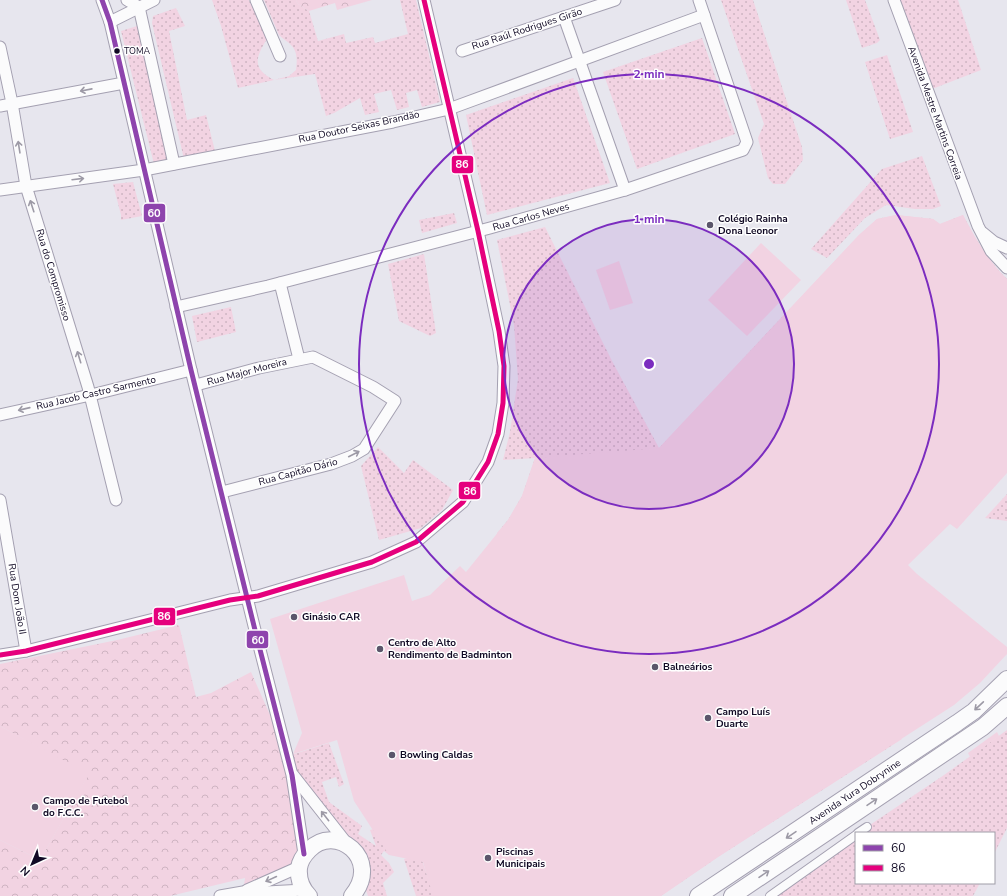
<svg xmlns="http://www.w3.org/2000/svg" width="1007" height="896" viewBox="0 0 1007 896" font-family="'Nunito Sans',sans-serif">
	<defs>
		<pattern id="grass-dots" width="8" height="8" patternUnits="userSpaceOnUse"><rect width="8" height="8" fill="#f2d3e2"/><path d="M2 2h.1M6 6h.1" fill="none" stroke="#ceb4c2" stroke-width="1.8" stroke-linecap="round"/></pattern>
		<pattern id="forest-crowns" width="20" height="18" patternUnits="userSpaceOnUse"><rect width="20" height="18" fill="#f2d3e2"/><path d="M2 6a3 3 0 1 1 6 0M12 15a3 3 0 1 1 6 0" fill="none" stroke="#ceb4c2"/></pattern>
	</defs>
	<rect width="100%" height="100%" fill="#e7e6ee"/>
	<g fill="url(#grass-dots)">
		<path d="M212,0H249L267,39C255,58 252,69 274,80L289,76L296,70C297,62 298,52 291,45C287,41 283,39 279,35L264,0H296L298,4L309,11L318,41L344,34L346,43L373,37L375,43L408,34L400,0H416L440,102L422,107L417,90L406,93L409,107L397,110L391,90L374,94L379,112L365,115L360,98L334,113L326,116L315,74L274,80L238,88L221,26Z"/>
		<polygon points="721,0 753,0 802,147 803,160 785,184 773,184 768,178 758,138 764,124"/>
		<polygon points="846,0 865,0 880,40 877,43 862,48"/>
		<polygon points="893,0 958,0 981,70 927,91"/>
		<polygon points="176,8 185,26 169,31 187,120 206,115 216,155 184,159 152,23 153,16"/>
		<polygon points="137,26 170,160 155,168 121,31"/>
		<polygon points="702,38 735,134 637,169 603,72"/>
		<polygon points="887,55 913,132 890,139 865,62"/>
		<polygon points="573,78 610,183 487,215 466,115"/>
		<polygon points="922,156 941,206 933,209 915,209 886,205 865,218 827,258 811,249 882,169"/>
		<polygon points="133,182 142,216 121,220 121,215 113,184"/>
		<polygon points="454,213 457,223 422,233 419,220"/>
		<path d="M896,215L933,219L940,224L963,215C975,238 988,261 1007,279L839,676L902,739L718,857L661,896L400,850L389,855L384,851L381,855L389,863L394,872L383,883L387,896H368L362,879L363,870L292,775L288,756L329,743L344,784L339,787L336,777L322,782L329,802L362,826L358,834L376,846L370,830L377,828L538,700L497,533L508,520L522,496L535,458L503,460L510,432L518,379L514,325L497,240L545,227L612,361L659,448L859,235L877,219Z"/>
		<polygon points="424,254 436,333 430,336 399,321 388,264"/>
		<polygon points="231,307 236,332 197,342 192,316"/>
		<polygon points="378,447 404,473 413,460 453,490 442,510 421,528 379,540 361,466"/>
		<polygon points="1007,494 1007,521 985,518"/>
		<polygon points="1007,730 1007,828 994,854 994,833 858,833 944,775"/>
		<polygon points="856,835 856,883 980,883 973,896 770,896"/>
		<polygon points="420,854 434,896 416,896 404,859"/>
	</g>
	<g fill="url(#forest-crowns)">
		<polygon points="296,0 372,0 337,10 335,3 309,11 298,4"/>
		<polygon points="179,625 196,697 211,693 251,672 288,756 292,775 299,867 243,892 245,878 170,896 0,896 0,840 40,860 88,775 0,726 0,664 117,640"/>
	</g>
	<g fill="#f2d3e2">
		<path d="M896,215L933,219L940,224L963,215C975,238 988,261 1007,279V473L957,529L950,524L908,565L917,574L1007,647V654L980,683L954,705L718,857L661,896H433L423,862L389,855L354,801L337,740L293,754L302,733L270,619L404,575L412,601L430,595L460,566L466,572L508,520L522,496L535,458L659,448L859,235L877,219Z"/>
		<polygon points="761,243 801,280 747,336 708,300"/>
		<polygon points="619,261 633,303 610,310 596,270"/>
		<polygon points="0,726 89,774 40,860 0,840"/>
		<polygon points="997,732 999,736 970,757 968,753"/>
	</g>
	<g fill="none" stroke-linecap="round" stroke-linejoin="round">
		<g stroke="#a4a0b1" stroke-width="10">
			<g id="pedestrian">
				<polyline points="858,833 867,827"/>
				<polyline points="770,896 856,835"/>
			</g>
		</g>
		<g stroke="#a4a0b1" stroke-width="13">
			<g id="minor">
				<polyline points="102,0 110,22 191,370 254,626 292,775 304,854"/>
				<polyline points="127,0 139,7 174,164"/>
				<polyline points="256,0 280,56"/>
				<polyline points="894,0 978,226 991,251 1007,268"/>
				<polyline points="564,17 625,190"/>
				<polyline points="110,22 154,0"/>
				<polyline points="0,47 12,103 26,186 88,387 116,500"/>
				<polyline points="462,51 615,0"/>
				<polyline points="0,106 124,83"/>
				<polyline points="0,190 144,170 393,122 449,109 704,15"/>
				<polyline points="983,233 994,242 1007,248"/>
				<polyline points="280,283 299,359"/>
				<polyline points="176,307 268,286 490,228 625,190 743,150 747,142 699,0"/>
				<polyline points="196,385 259,368 313,357 373,387 395,401 364,449 352,456 331,464 222,492"/>
				<polyline points="0,415 95,394 191,370"/>
				<polyline points="0,500 26,651"/>
				<polyline points="0,655 26,651 230,600 258,596 372,562 416,542 463,502 488,462 498,434 503,403 504,366 499,331 478,231 424,0"/>
				<polyline points="293,775 348,845"/>
				<polyline points="247,890 299,867"/>
				<polyline points="220,896 243,892 267,892 304,890"/>
			</g>
		</g>
		<g stroke="#a4a0b1" stroke-width="18">
			<g id="secondary">
				<path d="M309,896C302,889 298,879 299,868C300,861 304,855 309,850C335,822 383,859 352,896"/>
				<polyline points="698,896 957,723 974,711 1007,679"/>
				<polyline points="732,896 983,727 1007,706"/>
			</g>
		</g>
		<use href="#pedestrian" stroke="#fbfbfc" stroke-width="8"/>
		<use href="#minor" stroke="#fbfbfc" stroke-width="11"/>
		<use href="#secondary" stroke="#fbfbfc" stroke-width="16"/>
		<g stroke="#fff" stroke-width="8">
			<polyline id="bus-1" points="102,0 110,22 191,370 254,626 292,775 304,854"/>
		</g>
		<g stroke="#fff" stroke-width="8">
			<polyline id="bus-2" points="0,655 26,651 230,600 258,596 372,562 416,542 463,502 488,462 498,434 503,403 504,366 499,331 478,231 424,0"/>
		</g>
		<use href="#bus-1" stroke="#8e44ad" stroke-width="5"/>
		<use href="#bus-2" stroke="#e5007d" stroke-width="5"/>
	</g>
	<defs><path id="oneway-shaft" d="M-6 0H5M1.5-3L5.5 0L1.5 3" fill="none" stroke-width="1.6" stroke-linecap="round" stroke-linejoin="round"/></defs>
	<g stroke="#9d9aa6">
		<use href="#oneway-shaft" transform="translate(86 90) rotate(169)"/>
		<use href="#oneway-shaft" transform="translate(19 147) rotate(-99)"/>
		<use href="#oneway-shaft" transform="translate(78 179) rotate(-7)"/>
		<use href="#oneway-shaft" transform="translate(32 206) rotate(-108)"/>
		<use href="#oneway-shaft" transform="translate(79 357) rotate(-107)"/>
		<use href="#oneway-shaft" transform="translate(24 409) rotate(167)"/>
		<use href="#oneway-shaft" transform="translate(354 454) rotate(-27)"/>
		<use href="#oneway-shaft" transform="translate(979 706) rotate(137)"/>
		<use href="#oneway-shaft" transform="translate(872 802) rotate(-34)"/>
		<use href="#oneway-shaft" transform="translate(325 816) rotate(-128)"/>
		<use href="#oneway-shaft" transform="translate(791 835) rotate(146)"/>
		<use href="#oneway-shaft" transform="translate(764 874) rotate(-34)"/>
		<use href="#oneway-shaft" transform="translate(271 879) rotate(155)"/>
	</g>
	<circle cx="649" cy="364" r="145" fill="#7b2cbf" fill-opacity=".12"/>
	<g fill="none" stroke="#7b2cbf" stroke-width="2">
		<circle cx="649" cy="364" r="145"/>
		<circle cx="649" cy="364" r="290"/>
	</g>
	<circle fill="#100924" stroke="#fff" stroke-width="1.5" cx="117" cy="51" r="3.5"/>
	<g fill="#5b566b" stroke="#fff" stroke-width="1.5">
		<circle cx="710" cy="225" r="4"/>
		<circle cx="294" cy="617" r="4"/>
		<circle cx="380" cy="649" r="4"/>
		<circle cx="655" cy="667" r="4"/>
		<circle cx="708" cy="718" r="4"/>
		<circle cx="392" cy="755" r="4"/>
		<circle cx="35" cy="807" r="4"/>
		<circle cx="488" cy="858" r="4"/>
	</g>
	<g text-anchor="middle" dominant-baseline="central" stroke-width="3" stroke-linejoin="round" paint-order="stroke">
		<g font-size="9" fill="#100924" stroke="#fff" text-anchor="start">
			<text x="124" y="51">TOMA</text>
		</g>
		<g font-size="10" fill="#100924" stroke="#fff">
			<text transform="translate(527 29) rotate(-18)">Rua Raúl Rodrigues Girão</text>
			<text transform="translate(935 113) rotate(70)">Avenida Mestre Martins Correia</text>
			<text transform="translate(359 127) rotate(-12)">Rua Doutor Seixas Brandão</text>
			<text transform="translate(531 217) rotate(-16)">Rua Carlos Neves</text>
			<text transform="translate(53 275) rotate(73)">Rua do Compromisso</text>
			<text transform="translate(247 372) rotate(-15)">Rua Major Moreira</text>
			<text transform="translate(96 393) rotate(-13)">Rua Jacob Castro Sarmento</text>
			<text transform="translate(298 472) rotate(-15)">Rua Capitão Dário</text>
			<text transform="translate(17 599) rotate(81)">Rua Dom João II</text>
			<text transform="translate(855 792) rotate(-34)">Avenida Yura Dobrynine</text>
		</g>
		<g font-size="10" font-weight="bold" fill="#100924" stroke="#fff" text-anchor="start">
			<text x="718" y="219">Colégio Rainha<tspan x="718" dy="12">Dona Leonor</tspan></text>
			<text x="302" y="617">Ginásio CAR</text>
			<text x="388" y="643">Centro de Alto<tspan x="388" dy="12">Rendimento de Badminton</tspan></text>
			<text x="663" y="667">Balneários</text>
			<text x="716" y="712">Campo Luís<tspan x="716" dy="12">Duarte</tspan></text>
			<text x="400" y="755">Bowling Caldas</text>
			<text x="43" y="801">Campo de Futebol<tspan x="43" dy="12">do F.C.C.</tspan></text>
			<text x="496" y="852">Piscinas<tspan x="496" dy="12">Municipais</tspan></text>
		</g>
	</g>
	<circle cx="649" cy="364" r="6" fill="#7b2cbf" stroke="#fff" stroke-width="2"/>
	<g font-size="12" text-anchor="middle" font-weight="bold" fill="#7b2cbf" stroke="#fff" stroke-width="3" stroke-linejoin="round" paint-order="stroke">
		<text x="649" y="78">2 min</text>
		<text x="649" y="223">1 min</text>
	</g>
	<g stroke="#fff" stroke-width="1.5">
		<rect x="451" y="155" width="23" height="19" rx="4" fill="#e5007d"/>
		<rect x="143" y="203" width="23" height="20" rx="4" fill="#8e44ad"/>
		<rect x="458" y="481" width="23" height="19" rx="4" fill="#e5007d"/>
		<rect x="153" y="607" width="23" height="19" rx="4" fill="#e5007d"/>
		<rect x="246" y="630" width="23" height="19" rx="4" fill="#8e44ad"/>
	</g>
	<g font-size="11" text-anchor="middle" font-weight="bold" fill="#fff">
		<text x="462" y="168">86</text>
		<text x="154" y="217">60</text>
		<text x="470" y="495">86</text>
		<text x="164" y="620">86</text>
		<text x="258" y="644">60</text>
	</g>
	<rect x="855" y="832" width="140" height="52" fill="#ffffff" stroke="#9f9da7"/>
	<rect x="863" y="845" width="20" height="6" fill="#8e44ad" stroke="#9f9da7"/>
	<text x="891" y="852" font-size="12" fill="#100924">60</text>
	<rect x="863" y="865" width="20" height="6" fill="#e5007d" stroke="#9f9da7"/>
	<text x="891" y="872" font-size="12" fill="#100924">86</text>
	<g transform="translate(32 864) rotate(224)" stroke="#ffffff" stroke-width="3" paint-order="stroke">
	<path d="M0-3L7 15L0 10L-7 15Z" fill="#100924"/>
	<text y="-6" font-size="11" font-weight="bold" text-anchor="middle" fill="#100924">N</text>
	</g>
</svg>
